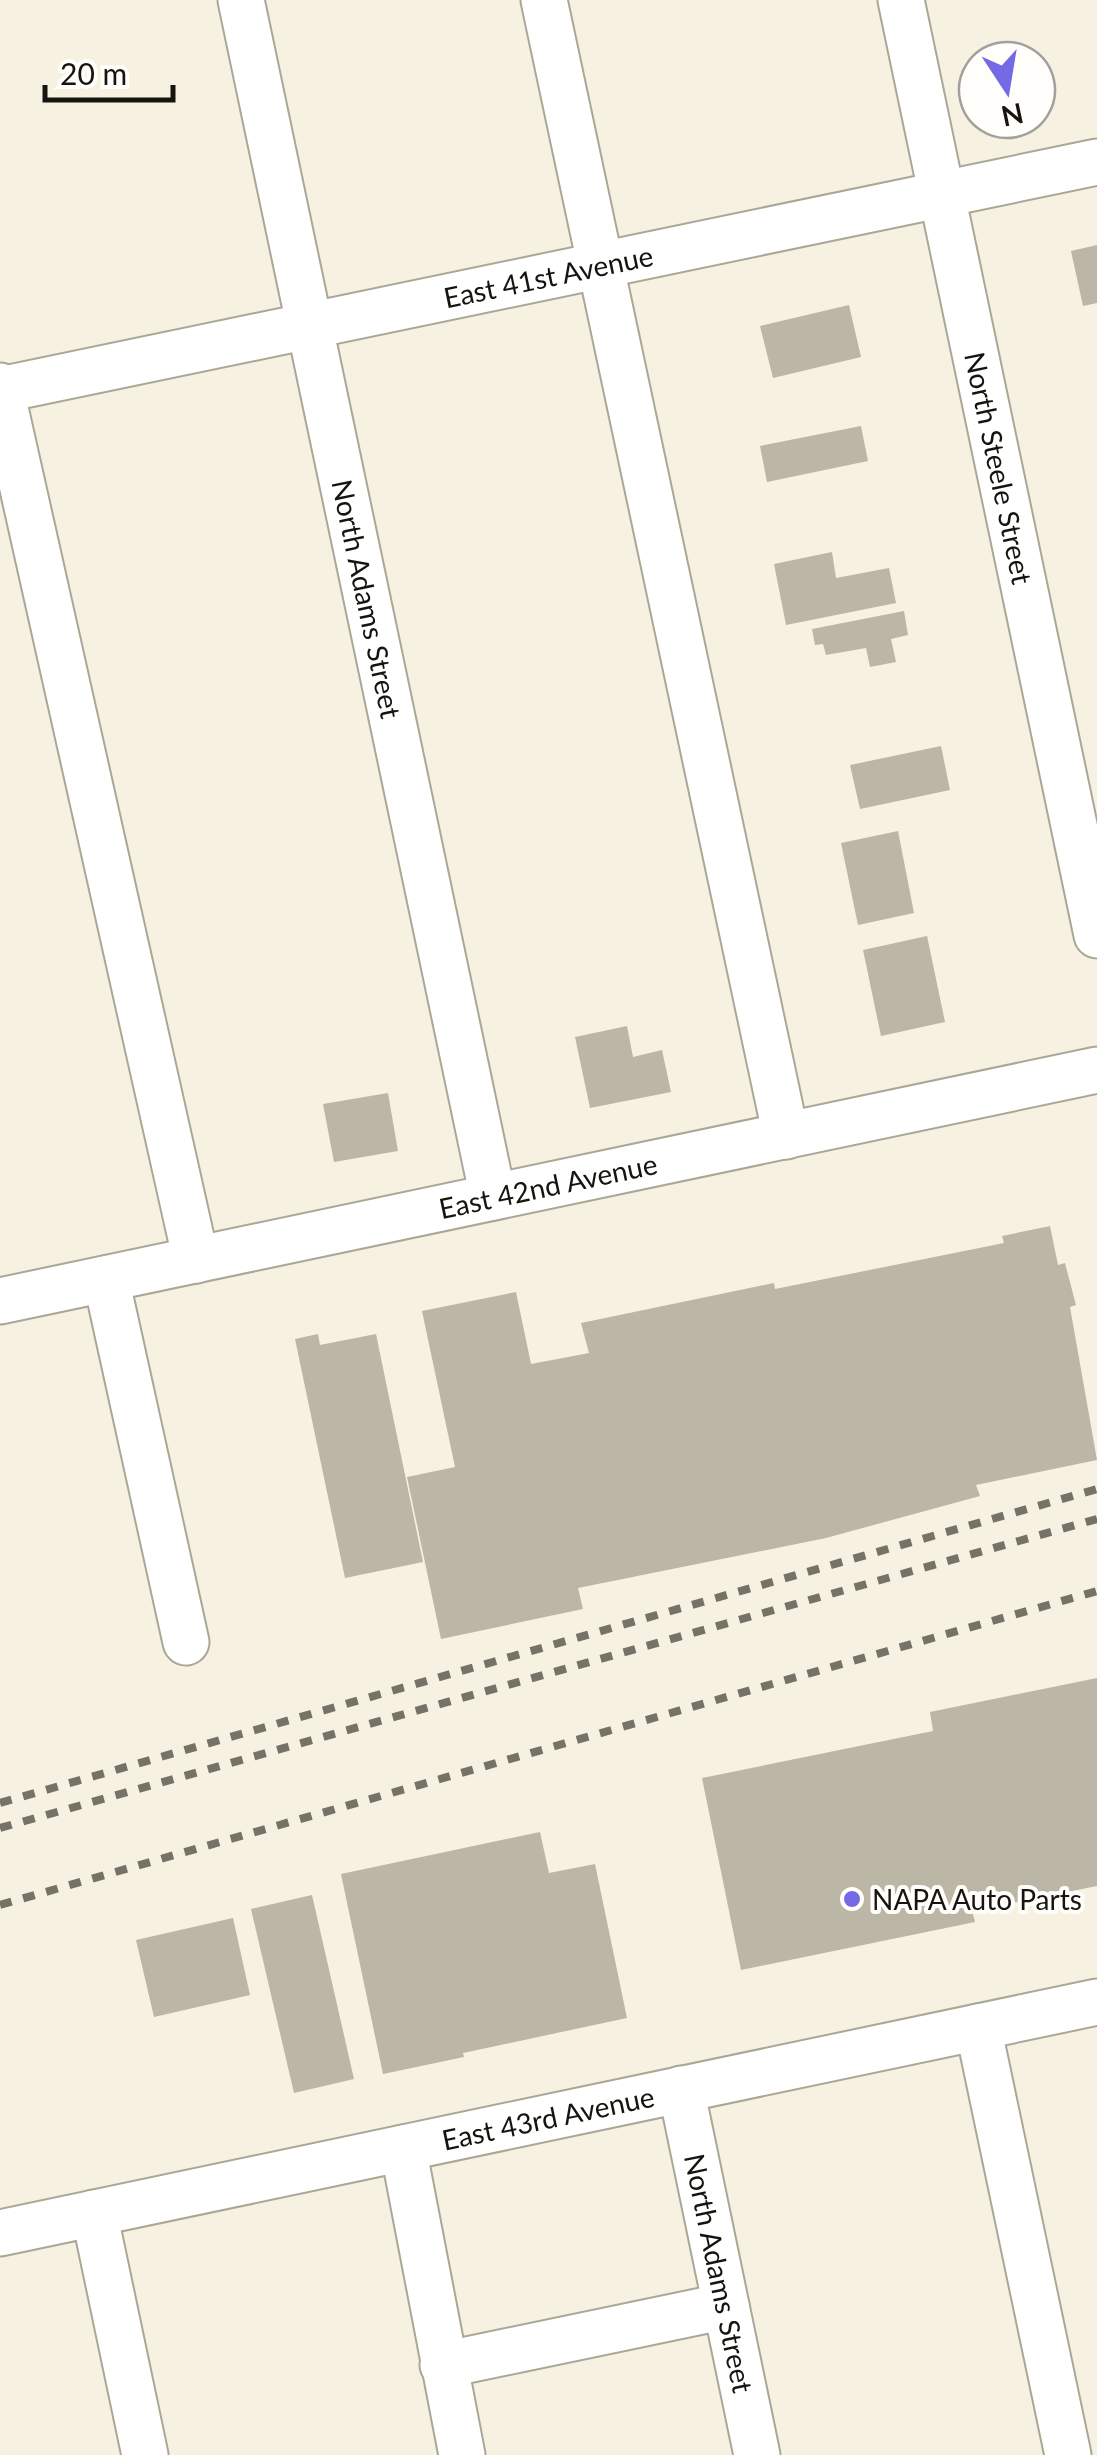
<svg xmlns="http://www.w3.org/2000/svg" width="1097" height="2455" viewBox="0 0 1097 2455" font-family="Lato,sans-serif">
	<rect width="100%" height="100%" fill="#f6f1e0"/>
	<g fill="#bbb6a6">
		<polygon points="1097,245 1097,303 1083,306 1071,251"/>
		<polygon points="849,305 861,357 773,378 760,326"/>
		<polygon points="861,426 868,461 767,482 760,446"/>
		<polygon points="832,552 836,578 889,568 896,603 786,625 774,564"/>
		<polygon points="904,611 908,635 891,639 896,662 870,667 866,648 826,655 823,644 815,645 812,629"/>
		<polygon points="941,746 950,790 860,809 850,765"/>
		<polygon points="898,831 914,913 858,925 841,843"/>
		<polygon points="927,936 945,1022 881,1036 863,950"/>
		<polygon points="627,1026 633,1057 662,1050 671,1092 590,1108 575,1037"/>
		<polygon points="388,1093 398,1151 334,1162 323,1104"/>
		<polygon points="1050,1226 1058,1265 1065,1263 1076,1305 1070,1307 1097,1460 976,1485 980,1496 826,1538 578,1588 583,1609 441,1639 407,1477 455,1467 422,1311 516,1292 531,1364 589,1353 581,1323 774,1283 775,1289 1004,1243 1002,1236"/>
		<polygon points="318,1334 320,1345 376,1334 423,1562 345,1578 295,1339"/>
		<polygon points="1097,1678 1097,1886 972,1911 975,1922 741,1970 702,1778 933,1731 930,1712"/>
		<polygon points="540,1832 549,1873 595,1864 627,2018 463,2053 464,2057 383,2074 341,1874"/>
		<polygon points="312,1895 354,2079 294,2093 251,1909"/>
		<polygon points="233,1918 250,1995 154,2017 136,1940"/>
	</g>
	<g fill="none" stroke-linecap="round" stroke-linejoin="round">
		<g stroke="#aba797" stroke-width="49">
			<g id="minor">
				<path id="s1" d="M241,0L493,1197"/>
				<polyline points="544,0 786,1136"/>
				<path id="s2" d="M901,0L1097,935"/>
				<polyline points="0,386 196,1260"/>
				<path id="s3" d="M0,390L1097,162"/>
				<polyline points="106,1279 186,1642"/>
				<path id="s4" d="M0,1301L1097,1070"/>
				<polyline points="978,2027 1068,2455"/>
				<path id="s5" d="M681,2089L757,2455"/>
				<polyline points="403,2148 462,2455"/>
				<polyline points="94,2213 145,2455"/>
				<path id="s6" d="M0,2233L1097,2002"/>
				<polyline points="443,2365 726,2306"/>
			</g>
		</g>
		<use href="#minor" stroke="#fff" stroke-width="45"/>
		<g stroke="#757267" stroke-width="8" stroke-dasharray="12 12" stroke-linecap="butt">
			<polyline points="0,1803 1097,1489"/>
			<polyline points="0,1828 1097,1519"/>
			<polyline points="0,1905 1097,1591"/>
		</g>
	</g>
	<circle fill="#746ae5" stroke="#fffefb" stroke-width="4" cx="852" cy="1899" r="10"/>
	<g text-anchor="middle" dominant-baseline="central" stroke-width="8" stroke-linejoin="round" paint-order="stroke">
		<g font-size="28" fill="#16140e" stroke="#fffefb">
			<text stroke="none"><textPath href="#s3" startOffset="560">East 41st Avenue</textPath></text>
			<text stroke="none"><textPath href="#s2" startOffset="478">North Steele Street</textPath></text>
			<text stroke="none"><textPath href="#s1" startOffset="612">North Adams Street</textPath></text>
			<text stroke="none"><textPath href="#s4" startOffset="560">East 42nd Avenue</textPath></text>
			<text stroke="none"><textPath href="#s6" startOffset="560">East 43rd Avenue</textPath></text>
			<text stroke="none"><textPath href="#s5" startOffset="188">North Adams Street</textPath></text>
		</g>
		<g font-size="28" fill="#16140e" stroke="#fffefb" text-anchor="start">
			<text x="872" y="1899">NAPA Auto Parts</text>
		</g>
	</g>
	<g transform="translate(1007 90) rotate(168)"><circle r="48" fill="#fffefb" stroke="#a2a09c" stroke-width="2.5"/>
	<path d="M0-8L18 38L0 25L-18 38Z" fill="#746ae5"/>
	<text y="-15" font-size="28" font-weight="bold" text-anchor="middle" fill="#16140e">N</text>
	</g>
	<path d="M45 85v15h128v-15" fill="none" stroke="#16140e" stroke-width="5"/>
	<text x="60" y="85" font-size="30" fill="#16140e" stroke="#fffefb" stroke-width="8" paint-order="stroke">20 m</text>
</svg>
